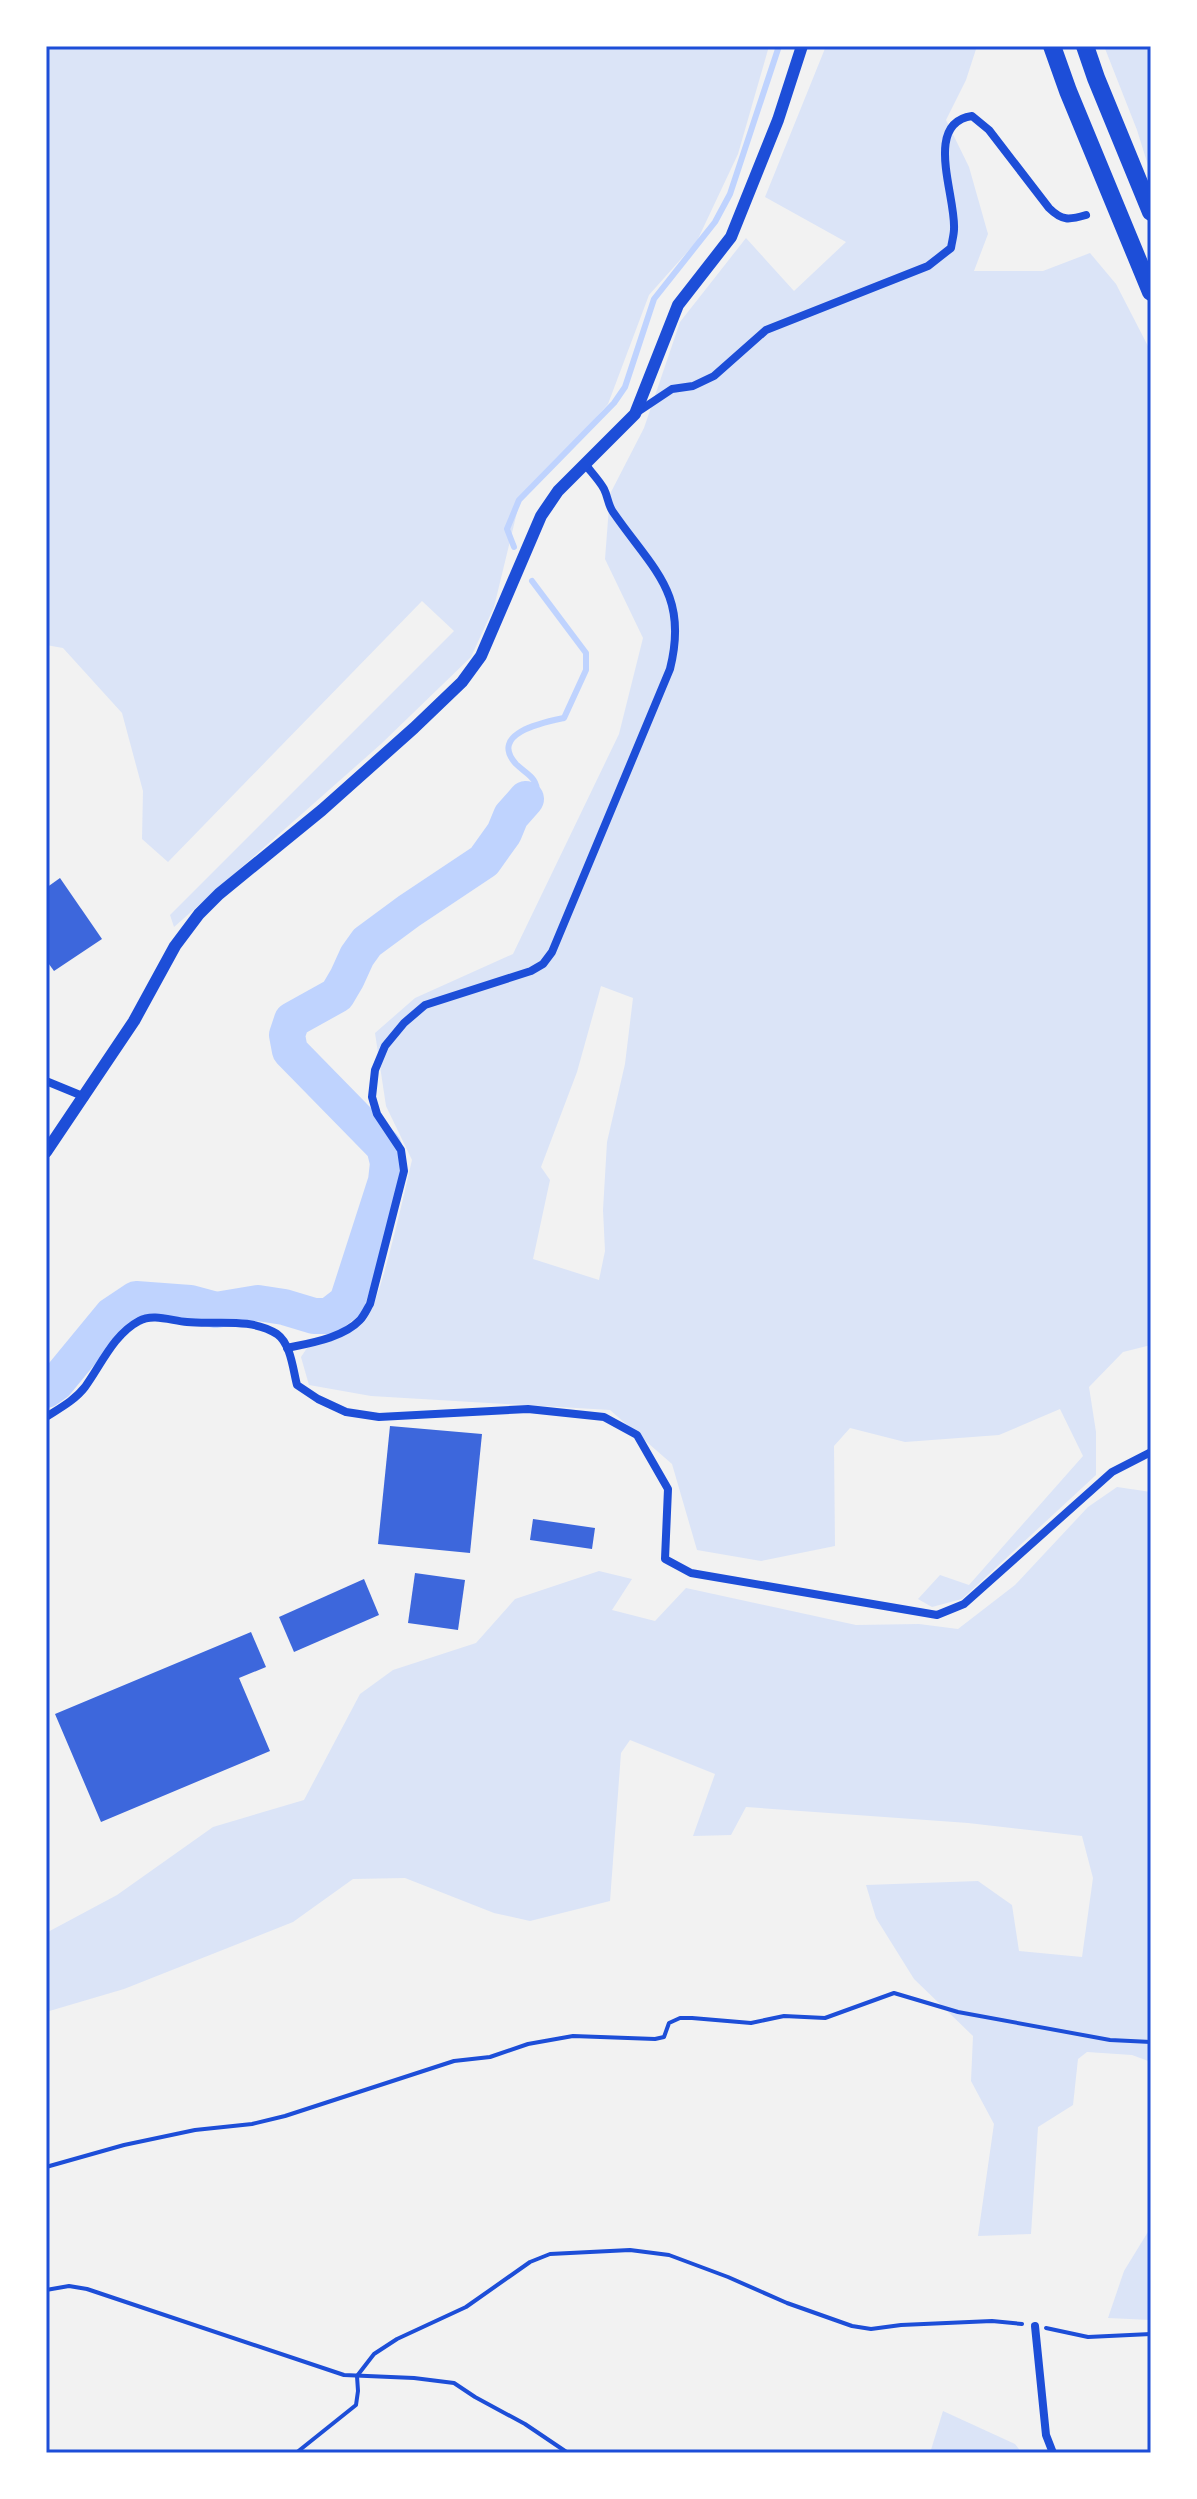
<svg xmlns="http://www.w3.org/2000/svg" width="1197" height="2499" viewBox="0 0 1197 2499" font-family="Barlow,sans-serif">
	<rect width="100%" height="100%" fill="#f2f2f2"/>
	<g fill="#dbe4f7" fill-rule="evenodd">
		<polygon points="46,46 769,46 738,154 697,241 649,295 608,404 519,504 494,607 471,657 381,744 174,927 170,915 454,631 422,601 168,862 142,839 143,791 122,713 63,648 46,645"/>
		<path d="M826,46H977L966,80L946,120L969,167L988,234L974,271H1043L1090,253L1116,284L1151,352V1345L1123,1352L1089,1387L1096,1432V1475L962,1599L932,1607L918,1599L940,1575L969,1585L1083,1456L1060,1409L999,1435L905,1442L850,1428L834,1446L835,1546L761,1561L697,1550L672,1464L610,1410L371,1396L309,1385L301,1357L307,1348C323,1342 352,1335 364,1322C380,1307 405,1189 412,1160L386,1106L375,1033L415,998L513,954L619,734L643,638L605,559L610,494L644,428L680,322L746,238L794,291L846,242L765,197ZM601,986L633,998L625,1064L607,1142L603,1210L605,1251L599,1280L533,1259L550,1180L541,1167L577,1072Z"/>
		<polygon points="1104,46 1151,46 1151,175 1137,130"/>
		<polygon points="1117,1487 1151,1492 1151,2062 1132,2055 1087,2052 1078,2059 1073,2105 1038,2127 1031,2234 978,2236 994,2124 971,2081 973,2036 914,1979 876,1918 866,1885 978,1881 1012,1905 1019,1951 1082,1957 1093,1878 1082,1836 968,1823 746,1807 731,1835 693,1836 715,1774 630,1740 621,1753 610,1901 530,1921 494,1913 405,1878 353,1879 293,1922 124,1989 46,2012 46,1933 117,1895 213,1827 304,1800 360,1694 393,1670 476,1643 515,1599 599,1571 632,1579 612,1610 655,1621 686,1588 856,1625 919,1624 958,1629 1015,1585 1088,1507"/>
		<polygon points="1151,2227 1151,2320 1108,2318 1124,2271"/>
		<polygon points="943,2411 1015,2444 1022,2453 930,2453"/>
	</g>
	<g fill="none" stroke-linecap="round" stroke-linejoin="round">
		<g stroke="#bfd3fe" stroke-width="6">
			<polyline points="514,547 507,529 519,500 614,403 625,387 654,299 715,222 730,194 779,46"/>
			<path d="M526,799L537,794C538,777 526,774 516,764C488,733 545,722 564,718L586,670V653L532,581"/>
		</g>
		<polyline stroke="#bfd3fe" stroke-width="36" points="46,1390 56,1383 112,1315 136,1299 190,1303 216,1310 258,1303 284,1307 314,1316 329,1316 347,1302 386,1181 388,1163 384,1147 290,1051 287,1035 292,1020 337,995 347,978 357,956 367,942 409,911 484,861 504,833 511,816 526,799"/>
	</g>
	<g fill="#3d67dc">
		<polygon points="60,878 102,939 54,971 46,960 46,888"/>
		<polygon points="390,1426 482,1434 470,1553 378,1544"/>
		<polygon points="533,1519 595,1528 592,1549 530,1540"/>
		<polygon points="415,1573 465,1580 458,1630 408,1623"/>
		<polygon points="364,1579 379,1615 294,1652 279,1617"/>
		<polygon points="251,1632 266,1667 239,1678 270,1751 101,1822 55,1714"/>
	</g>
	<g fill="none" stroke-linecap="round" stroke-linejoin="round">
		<g stroke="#1d4ed8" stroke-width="4">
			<polyline points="46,2167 124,2145 195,2130 252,2124 285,2116 454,2061 490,2057 528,2044 573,2036 655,2039 664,2037 669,2023 680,2018 692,2018 751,2023 784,2016 825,2018 894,1993 958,2012 1110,2040 1151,2042"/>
			<polyline points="46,2290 69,2286 87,2289 344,2375 414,2378 454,2383 475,2397 525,2424 568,2453"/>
			<polyline points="1046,2328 1088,2337 1151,2334"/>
			<polyline points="296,2453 356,2405 358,2391 357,2376 374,2354 397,2339 466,2307 530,2262 550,2254 630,2250 669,2255 728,2277 787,2303 852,2326 871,2329 901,2325 992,2321 1022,2324"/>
		</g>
		<g stroke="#1d4ed8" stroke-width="8">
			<path d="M636,413L672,389L693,386L714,376L766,330L928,266L951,248C952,241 954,235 954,229C956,196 923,123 972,116L989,130L1049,208C1062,221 1069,220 1086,215"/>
			<polyline points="46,1081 85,1097"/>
			<path d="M287,1348C310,1343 343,1338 360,1320C364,1316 367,1309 370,1304L404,1171L401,1150L377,1114L372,1097L375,1070L385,1046L404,1023L425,1005L531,971L543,964L552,952L670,669C689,593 653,570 613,512C608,505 608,497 604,489C599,480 591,472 585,464"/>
			<path d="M46,1417C60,1408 75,1400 85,1387C101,1365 114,1334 139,1321C153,1313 172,1321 187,1322C216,1325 250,1317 277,1334C291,1344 293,1370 297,1385L318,1399L346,1412L379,1417L528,1409L604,1417L637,1435L668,1489L665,1559L691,1573L937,1615L964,1604L1112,1472L1151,1452"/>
			<polyline points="1035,2326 1046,2435 1053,2453"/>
		</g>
		<polyline stroke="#1d4ed8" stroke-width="12" points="46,1152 134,1021 175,946 199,914 219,894 322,810 414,728 462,682 481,656 541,516 558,491 635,414 678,305 731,237 778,120 802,46"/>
		<g stroke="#1d4ed8" stroke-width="18">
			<polyline points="1052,46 1068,91 1151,292"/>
			<polyline points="1085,46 1096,78 1151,212"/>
		</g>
	</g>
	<rect width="1197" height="2499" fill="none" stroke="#ffffff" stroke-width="96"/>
	<rect x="48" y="48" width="1101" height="2403" fill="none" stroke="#1d4ed8" stroke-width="3"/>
</svg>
